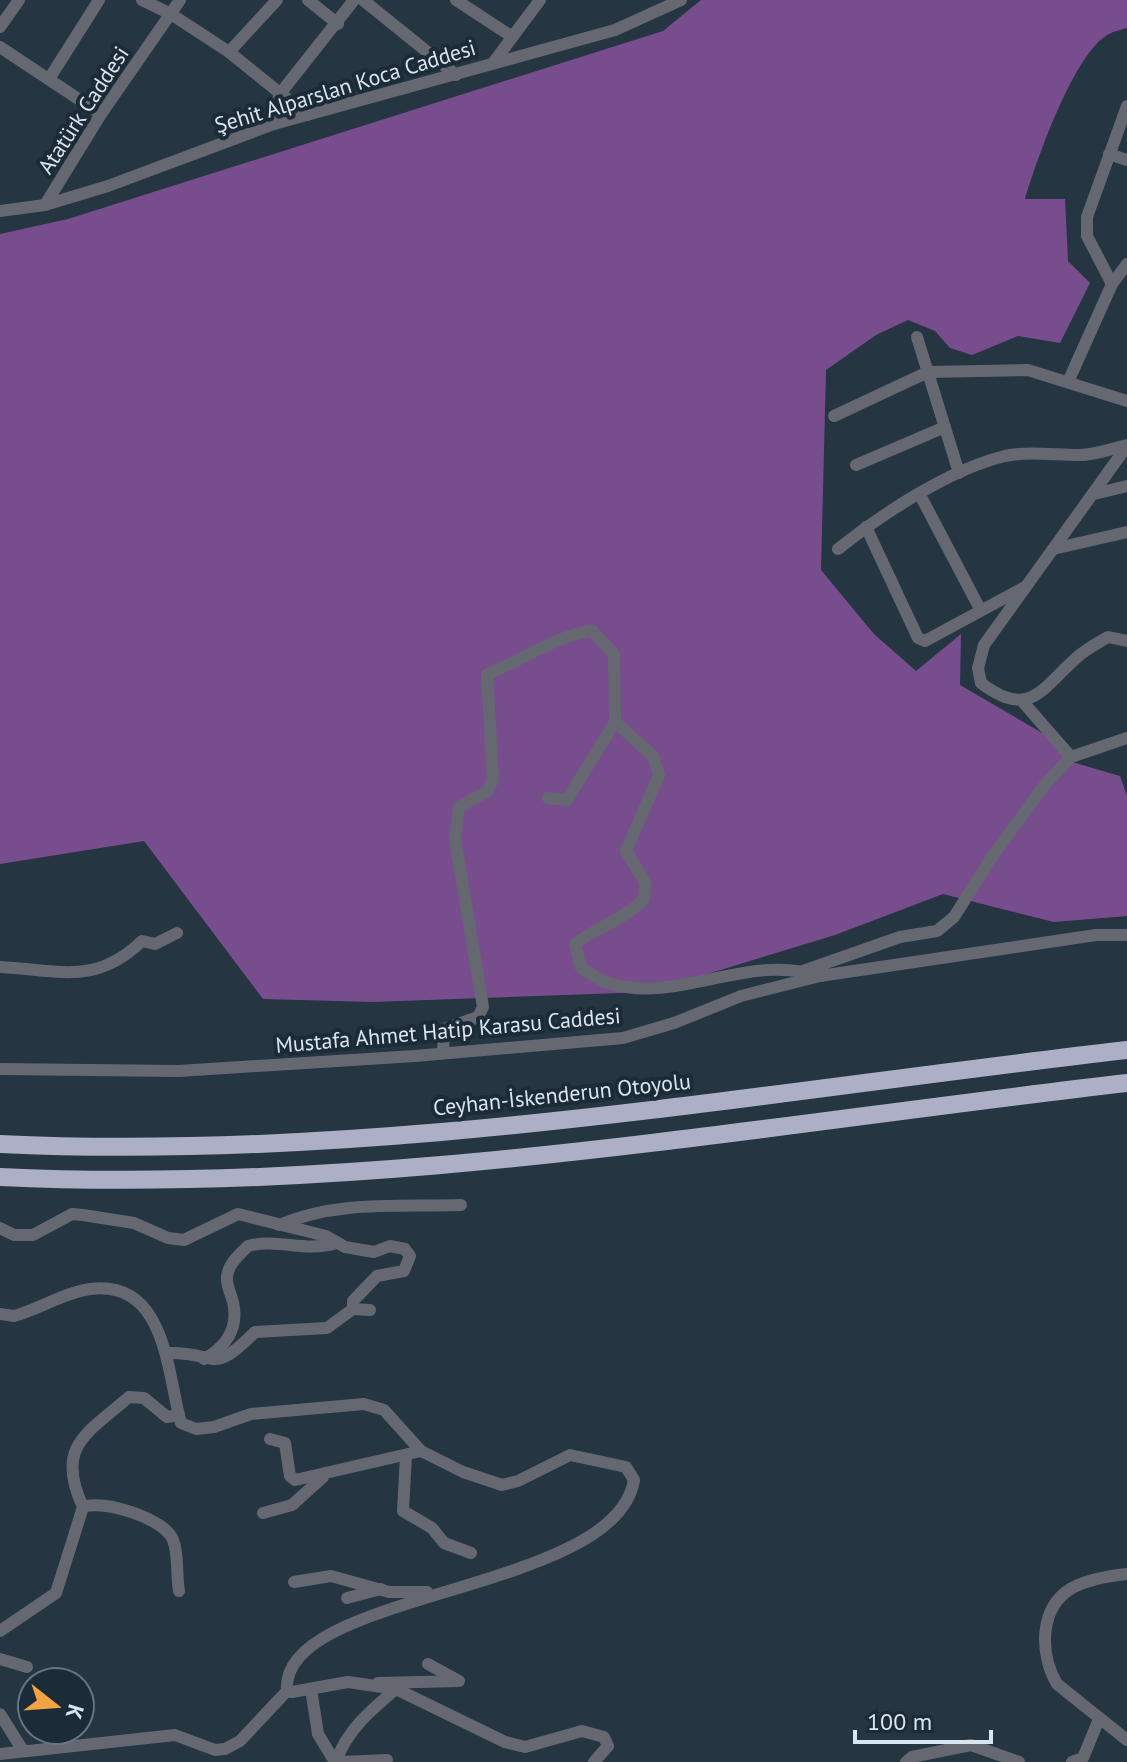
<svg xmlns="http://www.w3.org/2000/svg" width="1127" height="1762" viewBox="0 0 1127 1762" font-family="'PT Sans',sans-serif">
	<rect width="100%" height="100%" fill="#253542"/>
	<path fill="#784d8e" d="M701,0H1127V28C1121,30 1114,31 1109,34C1074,52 1036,162 1025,199H1065L1068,261L1090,283L1060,343L1018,336L972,355L950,348L935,331L908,320L876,335L826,370L821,570L874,634L916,671L961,634L960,685L1044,734L1072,762L1120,776L1127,796V916L1054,922L943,894L835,935L648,992L373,1002L263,999L144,841L0,864V234L68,219L663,31Z"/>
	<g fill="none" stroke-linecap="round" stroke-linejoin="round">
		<g stroke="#666871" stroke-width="12">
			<polyline points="142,0 171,14 229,52 307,115"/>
			<polyline points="308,0 338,24"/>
			<polyline points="363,0 456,75"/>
			<polyline points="456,0 511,36"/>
			<polyline points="0,27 19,0"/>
			<polyline points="0,47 101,114"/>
			<polyline points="229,52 277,0"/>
			<polyline points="493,63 540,0"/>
			<polyline points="49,79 99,0"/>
			<polyline points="274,124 279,95 354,0"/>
			<polyline points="1109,154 1127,160"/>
			<polyline points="45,205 101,114 180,0"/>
			<polyline points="0,211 45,205 108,186 274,124 615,30 681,0"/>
			<polyline points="1112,284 1087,236 1087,217 1127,106"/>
			<polyline points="917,337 959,473"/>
			<polyline points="1068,382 1112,284 1127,264"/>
			<polyline points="834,416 928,372 1028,370 1127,401"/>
			<path d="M1127,446L984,645L978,668L981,683C1032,722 1043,685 1081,654C1089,648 1099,642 1108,637L1127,641"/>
			<polyline points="856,465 945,427"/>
			<polyline points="1094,494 1127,486"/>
			<polyline points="920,495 980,609"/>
			<polyline points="866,527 918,638 925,641 1025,587"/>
			<path d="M838,549C882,514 950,469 1005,456C1030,451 1054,455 1079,455C1094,455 1112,449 1127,445"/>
			<polyline points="1053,549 1127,532"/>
			<polyline points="1023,702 1071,757"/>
			<polyline points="548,798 567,800 615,722"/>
			<path d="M0,967C60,970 95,986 142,941L155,944L177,933"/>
			<polyline points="803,971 900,937 937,931 954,917 992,857 1046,783 1071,757 1127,738"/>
			<path d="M443,1053L444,1029L478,1017L483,1007L455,839L459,807L488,791L493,779L487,674C522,661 556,635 592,631L614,654L615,722L653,756L659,775L626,851L645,882L644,899C625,919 597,927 575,944L581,968C590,973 599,980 608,983C678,1005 747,952 820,976"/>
			<polyline points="0,1069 179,1071 415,1056 623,1038 674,1023 741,996 820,976 1096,935 1127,935"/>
			<path d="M279,1225C337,1200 400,1207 461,1205"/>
			<polyline points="0,1228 14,1235 33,1235 72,1214 83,1215 134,1223 168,1238 184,1240 238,1214 326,1236 345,1247 374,1252 390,1246 405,1249 410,1256 404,1271 377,1276 353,1301 353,1309 370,1310"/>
			<path d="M0,1314L14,1316C39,1309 63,1293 90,1289C167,1279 167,1375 181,1423L196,1429L214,1427L251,1414L364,1404L384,1410L421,1451L463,1472L502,1485L518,1481L570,1455L626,1467L634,1480C616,1594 278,1590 287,1691L292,1692L348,1682L396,1689L505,1742L525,1747L582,1731L604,1737L608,1746L594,1762"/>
			<path d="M169,1353C219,1352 210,1377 255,1332L327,1328L353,1309"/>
			<path d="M204,1359C226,1347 239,1328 233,1302C231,1294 226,1285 227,1277C228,1264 239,1255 248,1246C278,1238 306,1253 336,1243"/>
			<polyline points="270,1439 285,1443 290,1476 295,1480 421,1451"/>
			<polyline points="406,1455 403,1511 432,1528 444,1543 471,1553"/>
			<path d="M83,1507C103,1499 166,1519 173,1540C179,1555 176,1575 179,1591"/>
			<polyline points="263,1513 292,1505 323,1477"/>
			<path d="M1127,1574C1108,1576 1089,1579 1072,1588C1038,1608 1040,1655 1057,1684L1127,1740"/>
			<polyline points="294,1582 331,1576 389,1592 427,1592"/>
			<polyline points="347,1598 381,1589"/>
			<path d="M0,1631L56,1593L83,1507C55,1447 86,1434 129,1397L144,1398L167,1417L179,1415"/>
			<polyline points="0,1659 27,1667"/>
			<polyline points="378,1683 459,1681 428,1664"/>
			<polyline points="311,1689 318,1734 335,1762"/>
			<polyline points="0,1714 22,1749"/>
			<polyline points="0,1754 175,1735 215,1750 225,1749 240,1741 287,1691"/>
			<path d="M336,1762C346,1731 371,1710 396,1689"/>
			<polyline points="342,1762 387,1760"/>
			<polyline points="906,1762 912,1757 971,1745 1019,1762"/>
			<polyline points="1072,1762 1083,1758 1099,1719"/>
		</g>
		<g stroke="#acafc5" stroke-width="18">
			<path d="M0,1144C378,1162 752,1093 1127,1050"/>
			<path d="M0,1177C378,1195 752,1126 1127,1083"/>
		</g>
	</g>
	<g text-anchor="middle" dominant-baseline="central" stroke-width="8" stroke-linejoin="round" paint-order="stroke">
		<g font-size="22" fill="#dbe5ed" stroke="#1c2b38">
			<text transform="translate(345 86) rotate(-17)">Şehit Alparslan Koca Caddesi</text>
			<text transform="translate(83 110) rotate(-57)">Atatürk Caddesi</text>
			<text transform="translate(448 1030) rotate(-5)">Mustafa Ahmet Hatip Karasu Caddesi</text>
			<text transform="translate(562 1094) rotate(-6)">Ceyhan-İskenderun Otoyolu</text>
		</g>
	</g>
	<g transform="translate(56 1706) rotate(107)"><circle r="38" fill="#1c2b38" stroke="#687580" stroke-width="2"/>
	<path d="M0-6L14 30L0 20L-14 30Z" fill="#f3a442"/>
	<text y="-12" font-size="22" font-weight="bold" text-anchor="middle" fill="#dbe5ed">K</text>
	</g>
	<path d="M855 1730v12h136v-12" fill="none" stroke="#dbe5ed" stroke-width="4"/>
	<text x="867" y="1730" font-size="24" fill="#dbe5ed" stroke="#1c2b38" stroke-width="6" paint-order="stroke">100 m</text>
</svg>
